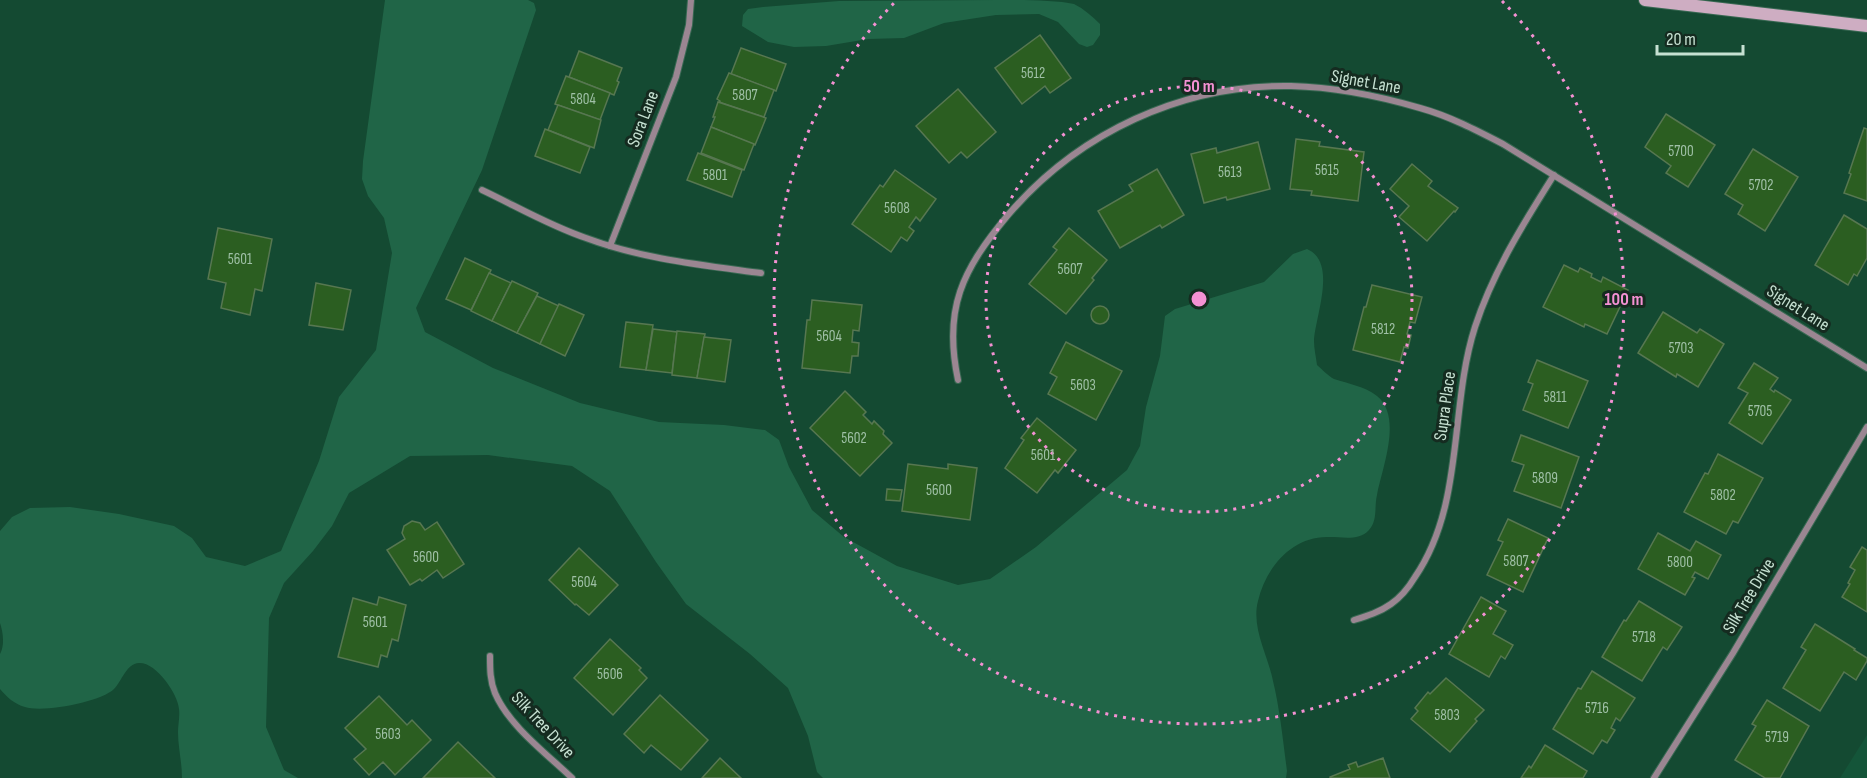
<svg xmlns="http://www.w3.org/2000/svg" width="1867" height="778" viewBox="0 0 1867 778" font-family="'Sofia Sans Condensed',sans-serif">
	<rect width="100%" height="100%" fill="#144a32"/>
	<polygon fill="#145539" points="1867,735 1867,778 1840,778"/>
	<g fill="#206547">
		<path d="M385,0H528L534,3L536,10L482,170L416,308L425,332L493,368L580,403L659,422L724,425L765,430L779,440L789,467L812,510L844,537L897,566L958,585L990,579L1036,547L1127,470L1140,446L1146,407L1160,356L1165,316L1175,309L1264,282L1293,254L1307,249C1338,262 1315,317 1314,341C1314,349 1316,357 1317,365C1322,369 1328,376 1334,379C1349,384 1364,386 1377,396C1403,417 1382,468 1377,495C1374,507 1378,520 1369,530C1359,541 1343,537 1330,537C1293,535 1266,567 1258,601C1251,628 1268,655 1273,681C1280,710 1283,741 1287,771L1286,778H823L817,772L808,736L788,688L750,654L686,604L656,562L610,491L572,466L488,455L410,456L349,493L332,526L313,551L284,583L269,618L266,727L284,770L298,778H182C182,762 178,747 178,732C178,725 180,716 179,709C178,694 156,662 139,663C126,664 122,681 114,689C101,702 43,713 25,707C14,704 7,697 0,689V654C5,645 3,632 0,623V531L12,517L30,508L70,507L119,514L174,526L192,538L206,557L245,566L281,551L319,461L339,397L376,350L392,253L384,218L368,196L362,179L363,161Z"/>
		<path d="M994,0C1016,0 1055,0 1074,4C1084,9 1092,16 1100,24V35L1093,45L1087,47L1079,44L1058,22L1039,14L996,15L944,23L904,38L868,39L826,46L794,47L768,42L742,26L743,15L748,9L763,7L839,1Z"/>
	</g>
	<g fill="#2b5e21" stroke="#577751" stroke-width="1.5">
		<polygon points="1040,35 1071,78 1050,93 1045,86 1022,104 995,68"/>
		<polygon points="741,48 786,64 776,91 731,74"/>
		<polygon points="579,51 622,68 617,81 619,82 614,95 569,77"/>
		<polygon points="729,73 774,90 764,117 719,102 720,101 717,99"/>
		<polygon points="566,76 610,93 600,120 555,104"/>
		<polygon points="958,89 996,132 967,158 961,152 949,163 916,126"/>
		<polygon points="718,102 766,118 755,145 711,127 715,117 713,117"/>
		<polygon points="558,105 601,120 594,148 548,130"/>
		<polygon points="1666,114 1715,145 1688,187 1666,173 1671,166 1645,147"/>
		<polygon points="711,127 754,144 744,170 701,153"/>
		<polygon points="1864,128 1867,129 1867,201 1844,193 1851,174 1849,173"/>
		<polygon points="545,129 590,147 580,173 535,156"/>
		<polygon points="1296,139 1320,142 1319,146 1364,152 1358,201 1311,195 1312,191 1290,189"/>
		<polygon points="1258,142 1270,189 1227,200 1226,197 1204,203 1191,154 1216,148 1217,153"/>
		<polygon points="1753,149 1798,177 1765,231 1738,214 1743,205 1725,194"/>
		<polygon points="698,153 742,170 732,197 687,180"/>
		<polygon points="1412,164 1432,181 1428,186 1458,208 1455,212 1454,211 1427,241 1399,217 1409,206 1390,189"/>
		<polygon points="1157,169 1184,215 1162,228 1160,225 1120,248 1098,211 1133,191 1129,185"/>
		<polygon points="895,170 936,199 920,221 916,217 909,227 914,231 907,241 901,237 891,252 852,224 880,185 883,187"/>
		<polygon points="1844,215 1867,229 1867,258 1857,276 1854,274 1848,285 1815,265"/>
		<polygon points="218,228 272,239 262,291 255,289 250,315 221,308 226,283 208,279"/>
		<polygon points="1069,228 1107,260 1092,278 1094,280 1066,314 1029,284 1057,250 1053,247"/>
		<polygon points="465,258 491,270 471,310 446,299"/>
		<polygon points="1564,265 1578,272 1580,268 1592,274 1591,277 1601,282 1603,277 1628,290 1607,334 1585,324 1584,327 1543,307"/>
		<polygon points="489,273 511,283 492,321 471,311"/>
		<polygon points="512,281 538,293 517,333 492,321"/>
		<polygon points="316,283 351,290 343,330 309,325"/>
		<polygon points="1372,285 1422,297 1415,323 1410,322 1407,334 1411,335 1408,348 1404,347 1400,362 1353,350 1364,307 1366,307"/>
		<polygon points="537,296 559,306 540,344 517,333"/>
		<polygon points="812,300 862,305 859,331 853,330 852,342 859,343 858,356 852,356 850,373 802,368 807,320 810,320"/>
		<polygon points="559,304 584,315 565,356 540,344"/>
		<circle cx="1100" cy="315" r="9"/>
		<polygon points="1663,312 1697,333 1700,329 1724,344 1698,387 1677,374 1676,377 1638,353"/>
		<polygon points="626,322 653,325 646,370 620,367"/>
		<polygon points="653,329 677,332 672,373 646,370"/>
		<polygon points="677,331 705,334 697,378 672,375"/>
		<polygon points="704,337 731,340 725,382 697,378"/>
		<polygon points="1066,342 1122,371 1096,420 1048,394 1057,377 1050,373"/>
		<polygon points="1537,360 1588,381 1568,428 1523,410 1533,384 1528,382"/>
		<polygon points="1754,363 1778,378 1770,389 1774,392 1775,390 1791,400 1762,444 1729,423 1748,393 1738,388"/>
		<polygon points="845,391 866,412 863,415 872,424 874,421 884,431 883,434 892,443 860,476 810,428"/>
		<polygon points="1037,418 1076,450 1058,473 1055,470 1037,493 1005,468 1024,440 1021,438"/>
		<polygon points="1521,435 1579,457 1561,508 1514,491 1524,465 1512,461"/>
		<polygon points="1718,454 1763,478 1738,523 1733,521 1726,534 1684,512 1705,473 1708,474"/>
		<polygon points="908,464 948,469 948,464 977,468 970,520 902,511"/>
		<polygon points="887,489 902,490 900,501 886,500"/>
		<polygon points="1508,519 1548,538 1523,592 1487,575 1503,542 1498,540"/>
		<polygon points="412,521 420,523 425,530 437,522 464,564 443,578 437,570 422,581 420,579 410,585 387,550 405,539 402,533 404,526"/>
		<polygon points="1658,533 1690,551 1696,541 1721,555 1708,579 1695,572 1692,577 1695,578 1685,595 1638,569"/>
		<polygon points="1862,547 1867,550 1867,612 1842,597 1850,584 1848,583 1855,570 1850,567"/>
		<polygon points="579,548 618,585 589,615 576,604 575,605 549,580"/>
		<polygon points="379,597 406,605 398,641 392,639 387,657 381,655 378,667 338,657 353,598 377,605"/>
		<polygon points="1481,597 1506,611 1493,634 1513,645 1505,659 1501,656 1489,677 1449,654"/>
		<polygon points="1639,601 1682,627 1667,650 1663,647 1642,681 1602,657 1624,620 1626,621"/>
		<polygon points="1815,624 1855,649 1854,650 1867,658 1867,661 1856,680 1844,672 1820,711 1783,688 1806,650 1801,647"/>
		<polygon points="610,639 641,668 639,670 647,678 613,715 574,678"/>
		<polygon points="1592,671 1635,698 1620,721 1616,718 1611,728 1615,730 1607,743 1602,740 1593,754 1553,729 1578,688 1581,689"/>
		<polygon points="1446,678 1484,710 1475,719 1477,721 1450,752 1411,719 1418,711 1415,708 1428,692 1430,694"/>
		<polygon points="660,695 708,740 681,770 651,745 644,753 624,734"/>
		<polygon points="379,696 407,725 412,720 431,740 395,775 383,762 369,775 354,759 366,749 345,728"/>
		<polygon points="1767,700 1809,726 1780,778 1765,778 1735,760 1756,726 1752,724"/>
		<polygon points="458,742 495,778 423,778"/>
		<polygon points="1545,745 1587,771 1583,778 1521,778 1529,766 1531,768"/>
		<polygon points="720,758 741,778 702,778"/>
		<polygon points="1383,758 1390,778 1330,778 1330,777 1350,769 1348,765 1356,762 1358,767"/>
	</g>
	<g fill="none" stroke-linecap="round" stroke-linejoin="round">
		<g stroke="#386852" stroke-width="8">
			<g id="street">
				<path d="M482,190C516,206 550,226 586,238C642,259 702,265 761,273"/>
				<polyline points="610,246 676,77 689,25 691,0"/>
				<path d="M958,380C943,309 962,270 1008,215C1078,133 1182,84 1291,86C1334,87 1379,96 1420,108C1449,116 1476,130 1503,144L1867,368"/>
				<path d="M1354,620C1367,616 1380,612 1391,604C1401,597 1409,587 1415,577C1465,504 1449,408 1475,327C1493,272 1523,224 1554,175"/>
				<path d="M490,656C490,669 490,681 495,693C509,726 547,754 572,778"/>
				<polyline points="1654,778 1733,653 1867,427"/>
			</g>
		</g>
		<g stroke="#386852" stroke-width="14">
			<polyline id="secondary" points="1645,0 1867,26"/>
		</g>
		<use href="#street" stroke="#9b8692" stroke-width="6"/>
		<use href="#secondary" stroke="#ceadc2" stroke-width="12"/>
	</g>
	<g fill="none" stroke="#f491d3" stroke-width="3" stroke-dasharray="3 6">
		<circle cx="1199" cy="299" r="213"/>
		<path d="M1502 1A425 425 0 1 1 896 1"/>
	</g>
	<g text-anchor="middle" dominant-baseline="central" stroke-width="6" stroke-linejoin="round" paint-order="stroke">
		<g font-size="15" fill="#9fc0a6">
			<text x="1033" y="73">5612</text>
			<text x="745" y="95">5807</text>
			<text x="583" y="99">5804</text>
			<text x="1681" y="151">5700</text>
			<text x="1327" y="170">5615</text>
			<text x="1230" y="172">5613</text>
			<text x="715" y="175">5801</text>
			<text x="1761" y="185">5702</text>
			<text x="897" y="208">5608</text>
			<text x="240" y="259">5601</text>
			<text x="1070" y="269">5607</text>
			<text x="1383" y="329">5812</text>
			<text x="829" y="336">5604</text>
			<text x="1681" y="348">5703</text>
			<text x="1083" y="385">5603</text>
			<text x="1555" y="397">5811</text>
			<text x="1760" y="411">5705</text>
			<text x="854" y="438">5602</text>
			<text x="1043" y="455">5601</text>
			<text x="1545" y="478">5809</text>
			<text x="939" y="490">5600</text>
			<text x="1723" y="495">5802</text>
			<text x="426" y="557">5600</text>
			<text x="1516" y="561">5807</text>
			<text x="1680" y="562">5800</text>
			<text x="584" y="582">5604</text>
			<text x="375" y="622">5601</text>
			<text x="1644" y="637">5718</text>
			<text x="610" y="674">5606</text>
			<text x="1597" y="708">5716</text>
			<text x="1447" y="715">5803</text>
			<text x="388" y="734">5603</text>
			<text x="1777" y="737">5719</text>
		</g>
		<g font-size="18" fill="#c6e1d2" stroke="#152b20">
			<text transform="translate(1366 82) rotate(10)">Signet Lane</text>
			<text transform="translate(643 119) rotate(-69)">Sora Lane</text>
			<text transform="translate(1798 308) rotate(32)">Signet Lane</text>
			<text transform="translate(1445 406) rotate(-82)">Supra Place</text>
			<text transform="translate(1749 596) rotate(-59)">Silk Tree Drive</text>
			<text transform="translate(543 725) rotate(47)">Silk Tree Drive</text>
		</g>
	</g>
	<circle cx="1199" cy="299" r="9" fill="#f491d3" stroke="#152b20" stroke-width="3"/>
	<g font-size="18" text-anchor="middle" font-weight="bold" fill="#f491d3" stroke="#152b20" stroke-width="6" stroke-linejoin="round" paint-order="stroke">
		<text x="1199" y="92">50 m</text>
		<text x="1624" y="305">100 m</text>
	</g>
	<path d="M1657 45v9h86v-9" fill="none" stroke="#c6e1d2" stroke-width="3"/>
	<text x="1666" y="45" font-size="18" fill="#c6e1d2" stroke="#152b20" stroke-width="4.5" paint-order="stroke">20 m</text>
</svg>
